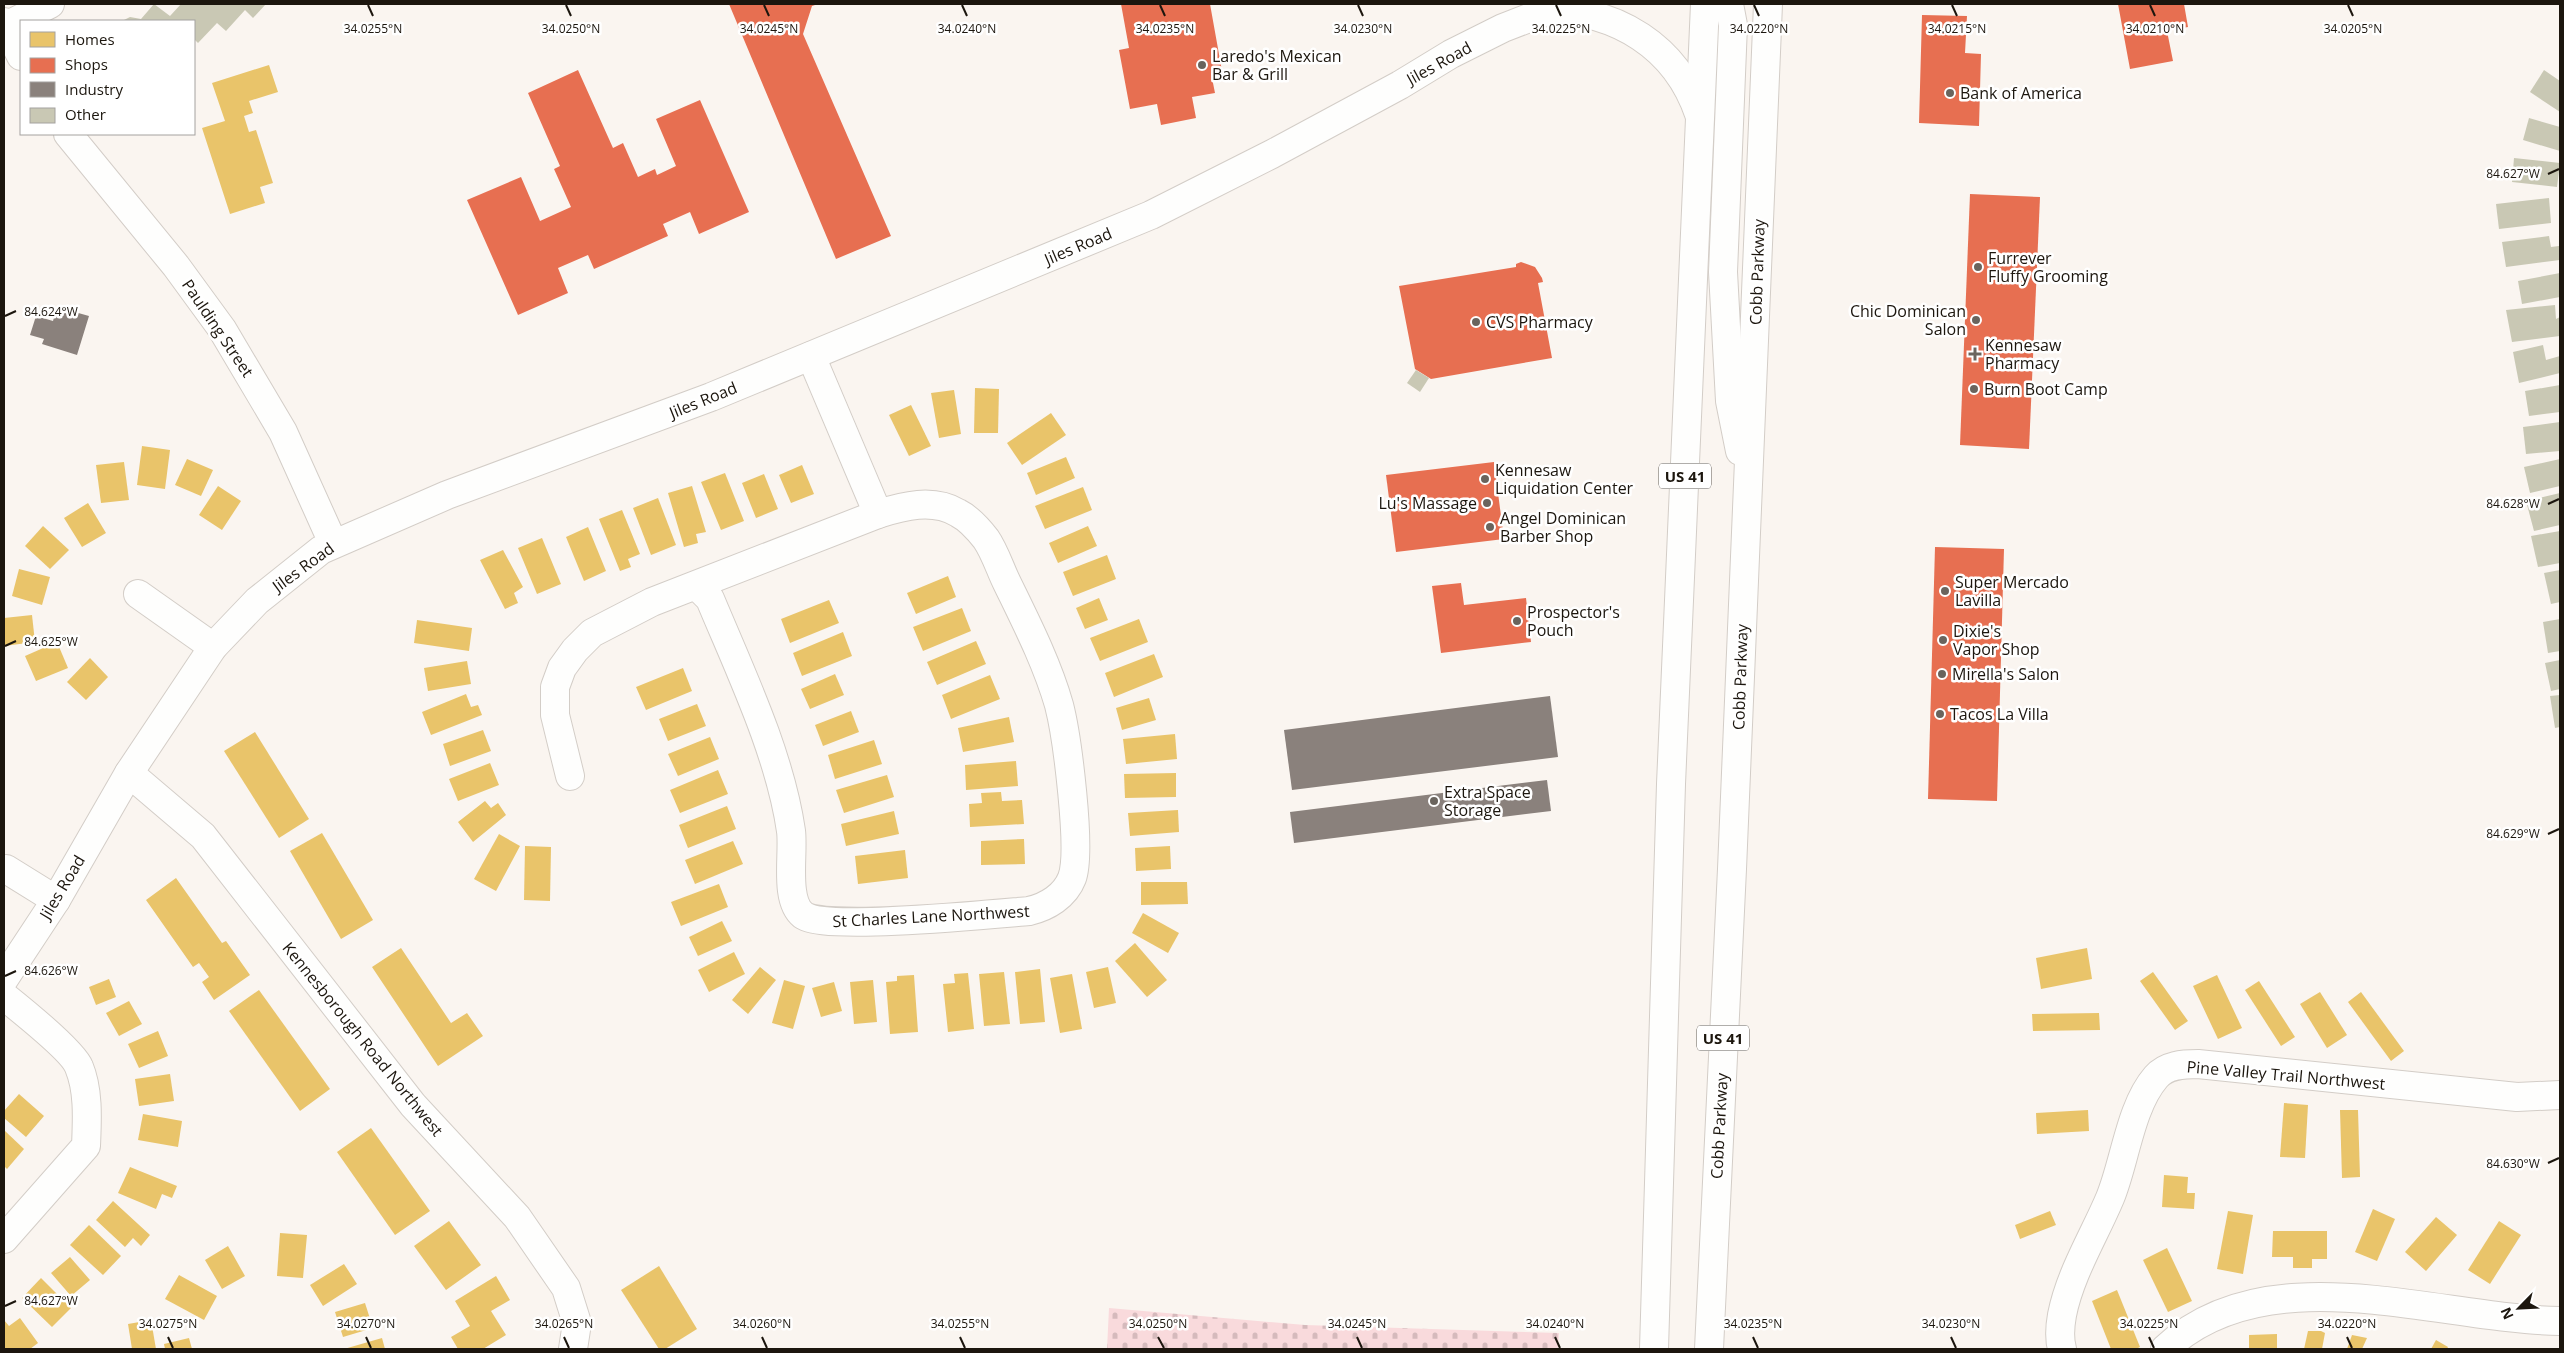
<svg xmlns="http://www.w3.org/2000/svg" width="2564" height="1353" viewBox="0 0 2564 1353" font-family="'Open Sans',sans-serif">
	<defs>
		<pattern id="cemetery-stones" width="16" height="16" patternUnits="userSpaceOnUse" patternTransform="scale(1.25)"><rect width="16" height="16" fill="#f9dadc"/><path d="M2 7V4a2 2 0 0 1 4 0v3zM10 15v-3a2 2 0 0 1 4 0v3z" fill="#d5babc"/></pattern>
	</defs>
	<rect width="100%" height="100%" fill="#faf5f0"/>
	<polygon fill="url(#cemetery-stones)" points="1109,1308 1305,1325 1559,1333 1558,1349 1107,1349"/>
	<g fill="#e9c46a">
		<polygon points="269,65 278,92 249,101 253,113 244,116 249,132 256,130 273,183 260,187 265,203 230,214 202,128 225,121 212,83"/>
		<polygon points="975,388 999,389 998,433 974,433"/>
		<polygon points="954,390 961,434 939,438 931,393"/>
		<polygon points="911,405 931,446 909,456 889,415"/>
		<polygon points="1051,413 1066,435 1022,465 1007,443"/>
		<polygon points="142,446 170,450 165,489 137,485"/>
		<polygon points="1066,457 1075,478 1036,495 1027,473"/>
		<polygon points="187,459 213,470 201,496 175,485"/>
		<polygon points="124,462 129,500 101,503 96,465"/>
		<polygon points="802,465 814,494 791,503 779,475"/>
		<polygon points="725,473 744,521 721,530 701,482"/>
		<polygon points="764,474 778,509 756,518 742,483"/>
		<polygon points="218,486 241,501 222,530 199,515"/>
		<polygon points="692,486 706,532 696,534 698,543 684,547 668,493"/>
		<polygon points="1083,487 1092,510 1045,529 1035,506"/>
		<polygon points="658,498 676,545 651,555 633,508"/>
		<polygon points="88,503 106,533 82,547 64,518"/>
		<polygon points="622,510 640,554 628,559 631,567 620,571 599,519"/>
		<polygon points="43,526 69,550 50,569 25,546"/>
		<polygon points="1088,526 1097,546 1058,563 1049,543"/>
		<polygon points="588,527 606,571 584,581 566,537"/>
		<polygon points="542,538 561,584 537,594 518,548"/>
		<polygon points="503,550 523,587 514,593 518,603 505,609 480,560"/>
		<polygon points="1107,555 1116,579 1073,596 1063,572"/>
		<polygon points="19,569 50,577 42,605 12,596"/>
		<polygon points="948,576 956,597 916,614 907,593"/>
		<polygon points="1099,598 1108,620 1085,629 1076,608"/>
		<polygon points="829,600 839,623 790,643 781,619"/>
		<polygon points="962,608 971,631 923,651 913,627"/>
		<polygon points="32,615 35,642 4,646 4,618"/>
		<polygon points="1139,619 1148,642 1100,661 1090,638"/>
		<polygon points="417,620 472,628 469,651 414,643"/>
		<polygon points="843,632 852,656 802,676 793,653"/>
		<polygon points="976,641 986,664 937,685 927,662"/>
		<polygon points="57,642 68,668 36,681 25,656"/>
		<polygon points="1154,654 1163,677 1114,697 1105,673"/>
		<polygon points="90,658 108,677 86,700 67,682"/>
		<polygon points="467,661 471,684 428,691 424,668"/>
		<polygon points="683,668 692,691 646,710 636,687"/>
		<polygon points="835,674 844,695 810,709 801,689"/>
		<polygon points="990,675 1000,699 951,719 942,695"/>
		<polygon points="466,694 471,707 478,705 482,715 431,735 422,712"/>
		<polygon points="1149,698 1156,720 1122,730 1116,708"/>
		<polygon points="697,704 706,726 668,741 659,719"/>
		<polygon points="851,711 859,732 823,746 815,725"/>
		<polygon points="1009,717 1014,742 963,752 958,728"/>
		<polygon points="483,730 491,751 450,766 443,744"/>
		<polygon points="255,732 309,819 279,838 224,751"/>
		<polygon points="1175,734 1177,759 1126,764 1123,739"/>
		<polygon points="710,737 719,759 678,776 668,754"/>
		<polygon points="874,740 882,764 835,779 828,755"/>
		<polygon points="1016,761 1018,786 966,790 965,765"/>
		<polygon points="490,763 499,785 458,801 449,779"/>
		<polygon points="718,770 728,794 680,813 670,790"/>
		<polygon points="1176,773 1176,797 1125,798 1124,774"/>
		<polygon points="887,775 894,797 844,813 836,790"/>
		<polygon points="1001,792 1002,801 1022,800 1024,824 970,827 969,804 982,803 981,793"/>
		<polygon points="485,801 491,808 498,803 506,815 473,842 458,822"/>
		<polygon points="727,806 736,829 688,848 679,825"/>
		<polygon points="1178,810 1179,832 1130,836 1128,813"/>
		<polygon points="894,811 899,834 846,846 841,824"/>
		<polygon points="322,833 373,920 341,939 290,851"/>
		<polygon points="499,834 520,846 496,891 474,879"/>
		<polygon points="1024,839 1025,864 981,865 981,841"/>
		<polygon points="733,841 743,864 695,884 685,860"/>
		<polygon points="525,846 551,847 550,901 524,900"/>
		<polygon points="1170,846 1171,869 1136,871 1135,848"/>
		<polygon points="905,850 908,878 858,884 855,856"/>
		<polygon points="176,878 222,943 226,941 250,975 214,1000 202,982 209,977 199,963 193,967 146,900"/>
		<polygon points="1141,882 1187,882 1188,904 1141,905"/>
		<polygon points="719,884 728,907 681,926 671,902"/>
		<polygon points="1143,913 1179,933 1168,953 1132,933"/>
		<polygon points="722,921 732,941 698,956 689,937"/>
		<polygon points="1135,943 1167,980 1147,997 1115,961"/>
		<polygon points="401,948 451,1023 467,1013 483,1036 438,1066 372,967"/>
		<polygon points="2087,948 2092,979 2041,989 2036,958"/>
		<polygon points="734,952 745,974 709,992 698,970"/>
		<polygon points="760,967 776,980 748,1014 732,1000"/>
		<polygon points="1108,967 1116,1003 1094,1008 1086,972"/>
		<polygon points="1040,969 1045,1022 1020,1024 1015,972"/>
		<polygon points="1004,972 1010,1024 984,1026 979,974"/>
		<polygon points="2153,972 2188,1021 2175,1030 2140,981"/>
		<polygon points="968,973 974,1029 948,1032 943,984 955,983 954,974"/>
		<polygon points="1072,974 1082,1029 1060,1033 1050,978"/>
		<polygon points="914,975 918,1032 890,1034 886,982 897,981 897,976"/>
		<polygon points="2217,975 2242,1028 2218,1039 2193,986"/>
		<polygon points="109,979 116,997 96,1005 89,987"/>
		<polygon points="784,980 805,986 793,1029 772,1023"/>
		<polygon points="873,980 877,1022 854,1024 850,982"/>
		<polygon points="2259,981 2295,1037 2281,1046 2245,990"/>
		<polygon points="834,982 842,1011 821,1017 812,988"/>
		<polygon points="259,990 330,1089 300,1111 229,1011"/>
		<polygon points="2320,992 2347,1035 2327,1048 2300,1004"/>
		<polygon points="2361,992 2404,1051 2391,1061 2348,1002"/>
		<polygon points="129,1001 142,1024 119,1036 106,1013"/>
		<polygon points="2099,1013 2100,1030 2033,1031 2032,1014"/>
		<polygon points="158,1031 168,1056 139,1068 128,1044"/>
		<polygon points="170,1074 174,1101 139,1106 135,1079"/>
		<polygon points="19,1094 44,1116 26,1137 4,1118 4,1111"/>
		<polygon points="2284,1103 2308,1105 2305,1158 2280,1157"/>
		<polygon points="2088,1110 2089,1131 2037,1134 2036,1113"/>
		<polygon points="2340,1110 2358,1110 2360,1177 2342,1178"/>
		<polygon points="143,1114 182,1121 178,1147 138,1140"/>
		<polygon points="371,1128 430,1211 395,1235 337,1152"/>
		<polygon points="4,1130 24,1149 7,1169 4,1166"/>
		<polygon points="130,1167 177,1186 172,1198 162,1194 156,1209 118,1193"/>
		<polygon points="2164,1175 2188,1177 2187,1193 2195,1193 2194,1209 2162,1207"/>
		<polygon points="113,1201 150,1235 141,1246 133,1238 125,1247 96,1220"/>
		<polygon points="2373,1209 2395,1219 2377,1261 2355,1252"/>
		<polygon points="2050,1211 2056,1225 2020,1239 2015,1225"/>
		<polygon points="2228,1211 2253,1215 2243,1274 2217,1269"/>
		<polygon points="2436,1217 2457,1235 2426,1271 2405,1252"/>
		<polygon points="449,1221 481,1265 446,1290 414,1246"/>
		<polygon points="2499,1221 2521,1235 2490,1284 2468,1270"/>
		<polygon points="89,1225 121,1256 103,1275 70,1245"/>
		<polygon points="2273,1231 2327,1231 2327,1259 2312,1259 2312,1268 2293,1268 2293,1257 2272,1257"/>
		<polygon points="280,1233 307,1235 303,1278 277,1276"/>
		<polygon points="228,1246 245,1276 222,1289 205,1260"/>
		<polygon points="2167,1248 2192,1301 2168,1312 2143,1260"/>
		<polygon points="70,1257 90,1280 71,1296 51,1273"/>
		<polygon points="344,1264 357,1284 323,1306 310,1285"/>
		<polygon points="659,1266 697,1329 665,1349 659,1349 621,1290"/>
		<polygon points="179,1275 217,1296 204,1320 165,1299"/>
		<polygon points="496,1276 510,1300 491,1311 506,1335 483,1349 458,1349 451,1337 470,1326 455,1301"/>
		<polygon points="41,1278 71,1308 52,1327 22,1298"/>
		<polygon points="2117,1290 2140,1347 2136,1349 2111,1349 2092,1301"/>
		<polygon points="365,1303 373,1328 343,1337 335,1312"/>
		<polygon points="20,1318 38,1343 30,1349 4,1349 4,1320 9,1326"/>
		<polygon points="151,1320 156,1349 132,1349 128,1324"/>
		<polygon points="2308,1331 2321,1331 2325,1333 2322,1349 2304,1349"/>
		<polygon points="2277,1334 2277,1349 2249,1349 2249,1335"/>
		<polygon points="2352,1335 2367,1338 2362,1349 2347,1349"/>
		<polygon points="189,1338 192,1349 165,1349 164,1344"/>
		<polygon points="382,1338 385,1349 344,1349"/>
		<polygon points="2436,1340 2448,1347 2447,1349 2431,1349"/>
	</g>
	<g fill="#e76f51">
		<polygon points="729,4 818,4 812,6 803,34 891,236 836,259"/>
		<polygon points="1121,4 1210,4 1222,71 1211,73 1215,93 1192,97 1196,118 1161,125 1157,104 1130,109 1119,50 1129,48"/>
		<polygon points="2118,4 2184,4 2188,27 2167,31 2173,61 2130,69"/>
		<polygon points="1922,15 1967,16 1965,53 1981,54 1979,126 1919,123"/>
		<polygon points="578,70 613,148 623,143 638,177 655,169 657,175 676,166 656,119 700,100 749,212 699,234 690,212 663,224 668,236 594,269 588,255 558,268 568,293 518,315 467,200 521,177 540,221 571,207 554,169 560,166 528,93"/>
		<polygon points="1970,194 2040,197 2029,449 1960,445"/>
		<polygon points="1521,262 1535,267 1542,278 1543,282 1538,283 1552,358 1431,379 1415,369 1399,286 1516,267 1516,264"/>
		<polygon points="1494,462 1504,539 1396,552 1386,475"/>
		<polygon points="1935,547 2004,549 1997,801 1928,799"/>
		<polygon points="1461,583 1464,605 1526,598 1531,642 1441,653 1432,586"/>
	</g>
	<g fill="#8a817c">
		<polygon points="57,307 89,316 77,355 42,344 44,339 30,335 36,316 53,321"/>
		<polygon points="1550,696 1558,757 1292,790 1284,730"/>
		<polygon points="1547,780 1551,811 1294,843 1290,812"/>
	</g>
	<g fill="#c9c8b4">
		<polygon points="154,4 170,16 181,4 266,4 253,18 245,10 226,31 217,23 198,43 194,39 194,21 122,21 130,17 141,19"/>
		<polygon points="2544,70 2560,81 2560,112 2530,92"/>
		<polygon points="2529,118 2560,127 2560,151 2523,140"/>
		<polygon points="2514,158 2560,163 2557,187 2512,182"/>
		<polygon points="2549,198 2551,223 2499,229 2496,204"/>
		<polygon points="2549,236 2551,247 2559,246 2560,260 2506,267 2502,242"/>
		<polygon points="2560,273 2560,297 2522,304 2518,281"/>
		<polygon points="2555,305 2556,319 2560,317 2560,336 2512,342 2506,310"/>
		<polygon points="2543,345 2546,360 2560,356 2560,373 2519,383 2513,352"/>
		<polygon points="1416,370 1429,378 1420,392 1407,383"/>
		<polygon points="2560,385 2560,412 2529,416 2525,391"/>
		<polygon points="2560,422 2560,451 2526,454 2523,427"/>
		<polygon points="2560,459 2560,486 2530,493 2524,467"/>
		<polygon points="2560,493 2560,525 2534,531 2526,501"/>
		<polygon points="2560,531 2560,563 2538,567 2531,536"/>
		<polygon points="2560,570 2560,602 2551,604 2544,573"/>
		<polygon points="2560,619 2560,651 2548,653 2543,622"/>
		<polygon points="2560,660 2560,689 2551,691 2545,663"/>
		<polygon points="2560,695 2560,727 2555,728 2550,696"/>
	</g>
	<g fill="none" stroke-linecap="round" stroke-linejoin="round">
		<g stroke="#d3cdc7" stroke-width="30">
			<g id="minor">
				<polyline points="4,22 21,56"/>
				<polyline points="6,26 50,4"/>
				<polyline points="68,134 176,266 222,329 283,432 333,543"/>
				<polyline points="811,356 878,514"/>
				<polyline points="138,594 213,647"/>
				<polyline points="129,773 203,836 413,1105 517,1217 566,1288 577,1323 573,1349"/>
				<path d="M570,776L555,715V687L562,668L575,650L592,633L652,602L878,514C903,506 933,498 958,513C968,518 979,530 986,539C995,552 1000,569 1007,583C1026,622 1047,663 1059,705C1067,736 1082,851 1072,878C1065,896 1047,907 1029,911C993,914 824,931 803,915C784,900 794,853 791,831C780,754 740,671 710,599L696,585"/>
				<polyline points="6,869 56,900"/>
				<polyline points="4,979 56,900 129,773 213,647 257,601 321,550 447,495 711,397 1151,215 1272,154 1400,85 1451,54 1503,28 1565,4"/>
				<path d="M4,996C19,1008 73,1051 79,1067C89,1091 87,1121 86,1146L4,1239"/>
				<path d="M2062,1349C2059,1338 2060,1326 2062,1315C2070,1274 2094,1236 2110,1198C2125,1162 2130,1107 2156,1077C2166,1065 2183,1064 2198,1064L2517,1097L2560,1095"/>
				<path d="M2165,1349C2267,1253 2437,1319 2560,1321"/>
			</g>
		</g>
		<g stroke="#d3cdc7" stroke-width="30">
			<g id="major">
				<polyline points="1729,4 1733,25 1723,272 1730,401 1740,451"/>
				<path d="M1547,9C1617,11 1676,46 1699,114"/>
				<polyline points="1654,1349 1671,784 1705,4"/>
				<polyline points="1709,1349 1732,869 1768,4"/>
			</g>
		</g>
		<use href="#minor" stroke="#fefefd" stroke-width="28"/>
		<use href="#major" stroke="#fefefd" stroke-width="28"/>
	</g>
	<path fill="none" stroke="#1c160e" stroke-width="2" d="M368,5L373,16M566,5L571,16M764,5L769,16M962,5L967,16M1160,5L1165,16M1358,5L1363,16M1556,5L1561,16M1754,5L1759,16M1952,5L1957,16M2150,5L2155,16M2348,5L2353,16M2548,174L2559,169M5,316L16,311M2548,504L2559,499M5,646L16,641M2548,834L2559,829M5,976L16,971M2548,1163L2559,1158M5,1306L16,1301M168,1337L173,1348M366,1337L371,1348M564,1337L569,1348M762,1337L767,1348M960,1337L965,1348M1158,1337L1164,1348M1357,1337L1362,1348M1555,1337L1560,1348M1753,1337L1758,1348M1951,1337L1956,1348M2149,1337L2154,1348M2347,1337L2352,1348"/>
	<g fill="#6a645d" stroke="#fff" stroke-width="2">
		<circle cx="1202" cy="65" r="5"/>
		<circle cx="1950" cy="93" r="5"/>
		<circle cx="1978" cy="267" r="5"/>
		<circle cx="1976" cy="320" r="5"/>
		<circle cx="1476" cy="322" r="5"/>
		<path d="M1972.5 346.5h5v5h5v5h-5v5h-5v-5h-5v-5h5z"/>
		<circle cx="1974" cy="389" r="5"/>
		<circle cx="1485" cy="479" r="5"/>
		<circle cx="1487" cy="503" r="5"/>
		<circle cx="1490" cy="527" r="5"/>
		<circle cx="1945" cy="591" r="5"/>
		<circle cx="1517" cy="621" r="5"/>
		<circle cx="1943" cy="640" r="5"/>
		<circle cx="1942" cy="674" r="5"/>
		<circle cx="1940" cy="714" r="5"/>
		<circle cx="1434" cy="801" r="5"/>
	</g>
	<g text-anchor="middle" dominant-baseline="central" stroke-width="5" stroke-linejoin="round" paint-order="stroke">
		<g fill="#fff" stroke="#605c56" stroke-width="1">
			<rect x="1659" y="463.5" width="52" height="25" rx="4"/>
			<rect x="1697" y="1025.5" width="52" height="25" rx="4"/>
		</g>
		<g font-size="15" font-weight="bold" fill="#1c160e">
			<text x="1685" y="476">US 41</text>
			<text x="1723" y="1038">US 41</text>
		</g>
		<g font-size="16" fill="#1c160e" stroke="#fff" text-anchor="start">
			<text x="1212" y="56">Laredo's Mexican<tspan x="1212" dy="18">Bar &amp; Grill</tspan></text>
			<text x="1960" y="93">Bank of America</text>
			<text x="1988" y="258">Furrever<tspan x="1988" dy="18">Fluffy Grooming</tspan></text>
			<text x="1966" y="311" text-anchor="end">Chic Dominican<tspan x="1966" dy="18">Salon</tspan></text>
			<text x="1486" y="322">CVS Pharmacy</text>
			<text x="1985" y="345">Kennesaw<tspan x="1985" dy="18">Pharmacy</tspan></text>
			<text x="1984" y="389">Burn Boot Camp</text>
			<text x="1495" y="470">Kennesaw<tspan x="1495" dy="18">Liquidation Center</tspan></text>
			<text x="1477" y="503" text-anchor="end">Lu's Massage</text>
			<text x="1500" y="518">Angel Dominican<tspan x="1500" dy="18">Barber Shop</tspan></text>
			<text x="1955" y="582">Super Mercado<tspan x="1955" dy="18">Lavilla</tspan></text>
			<text x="1527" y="612">Prospector's<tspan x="1527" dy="18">Pouch</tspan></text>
			<text x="1953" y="631">Dixie's<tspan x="1953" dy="18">Vapor Shop</tspan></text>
			<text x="1952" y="674">Mirella's Salon</text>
			<text x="1950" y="714">Tacos La Villa</text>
			<text x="1444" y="792">Extra Space<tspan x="1444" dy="18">Storage</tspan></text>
		</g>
		<g font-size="16" fill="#1c160e" stroke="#fff">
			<text transform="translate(1439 63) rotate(-29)">Jiles Road</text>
			<text transform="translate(1078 246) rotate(-23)">Jiles Road</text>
			<text transform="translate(1757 272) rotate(-88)">Cobb Parkway</text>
			<text transform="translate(218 328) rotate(56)">Paulding Street</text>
			<text transform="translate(703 400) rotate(-22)">Jiles Road</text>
			<text transform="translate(303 567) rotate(-36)">Jiles Road</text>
			<text transform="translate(1740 677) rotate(-88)">Cobb Parkway</text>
			<text transform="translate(62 887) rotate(-59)">Jiles Road</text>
			<text transform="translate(931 916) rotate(-3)">St Charles Lane Northwest</text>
			<text transform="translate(363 1039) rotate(51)">Kennesborough Road Northwest</text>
			<text transform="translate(2286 1075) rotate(5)">Pine Valley Trail Northwest</text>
			<text transform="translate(1719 1126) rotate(-87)">Cobb Parkway</text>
		</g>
	</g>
	<g font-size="12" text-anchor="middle" fill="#1c160e" stroke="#fff" stroke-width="5" stroke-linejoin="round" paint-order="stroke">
		<text x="373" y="33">34.0255°N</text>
		<text x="571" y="33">34.0250°N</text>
		<text x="769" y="33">34.0245°N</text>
		<text x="967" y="33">34.0240°N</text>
		<text x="1165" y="33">34.0235°N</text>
		<text x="1363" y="33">34.0230°N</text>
		<text x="1759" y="33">34.0220°N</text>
		<text x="1957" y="33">34.0215°N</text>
		<text x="2353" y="33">34.0205°N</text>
		<text x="1561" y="33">34.0225°N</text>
		<text x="2155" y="33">34.0210°N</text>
		<text x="2513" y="178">84.627°W</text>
		<text x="51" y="316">84.624°W</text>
		<text x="2513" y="508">84.628°W</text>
		<text x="51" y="646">84.625°W</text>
		<text x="2513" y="838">84.629°W</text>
		<text x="51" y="975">84.626°W</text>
		<text x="2513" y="1168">84.630°W</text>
		<text x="51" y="1305">84.627°W</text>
		<text x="168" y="1328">34.0275°N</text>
		<text x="366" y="1328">34.0270°N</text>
		<text x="564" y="1328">34.0265°N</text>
		<text x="762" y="1328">34.0260°N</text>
		<text x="960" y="1328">34.0255°N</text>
		<text x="1158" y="1328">34.0250°N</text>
		<text x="1357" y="1328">34.0245°N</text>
		<text x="1555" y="1328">34.0240°N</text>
		<text x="1753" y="1328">34.0235°N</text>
		<text x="1951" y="1328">34.0230°N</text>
		<text x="2149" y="1328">34.0225°N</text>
		<text x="2347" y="1328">34.0220°N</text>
	</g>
	<rect width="2564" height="1353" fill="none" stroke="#1c160e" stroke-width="10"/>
	<rect x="20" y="20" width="175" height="115" fill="#ffffff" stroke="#a4a29f"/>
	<rect x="30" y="32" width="25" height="15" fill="#e9c46a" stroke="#a4a29f"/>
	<text x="65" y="45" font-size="15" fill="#1c160e">Homes</text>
	<rect x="30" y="58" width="25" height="15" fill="#e76f51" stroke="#a4a29f"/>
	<text x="65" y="70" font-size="15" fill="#1c160e">Shops</text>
	<rect x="30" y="82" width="25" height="15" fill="#8a817c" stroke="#a4a29f"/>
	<text x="65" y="95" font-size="15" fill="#1c160e">Industry</text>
	<rect x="30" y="108" width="25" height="15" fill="#c9c8b4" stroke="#a4a29f"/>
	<text x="65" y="120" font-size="15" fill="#1c160e">Other</text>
	<g transform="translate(2519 1308) rotate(246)" stroke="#ffffff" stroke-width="4" paint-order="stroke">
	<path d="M0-4L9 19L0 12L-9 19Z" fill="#1c160e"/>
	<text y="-8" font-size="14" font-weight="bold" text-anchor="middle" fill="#1c160e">N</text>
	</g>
</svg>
